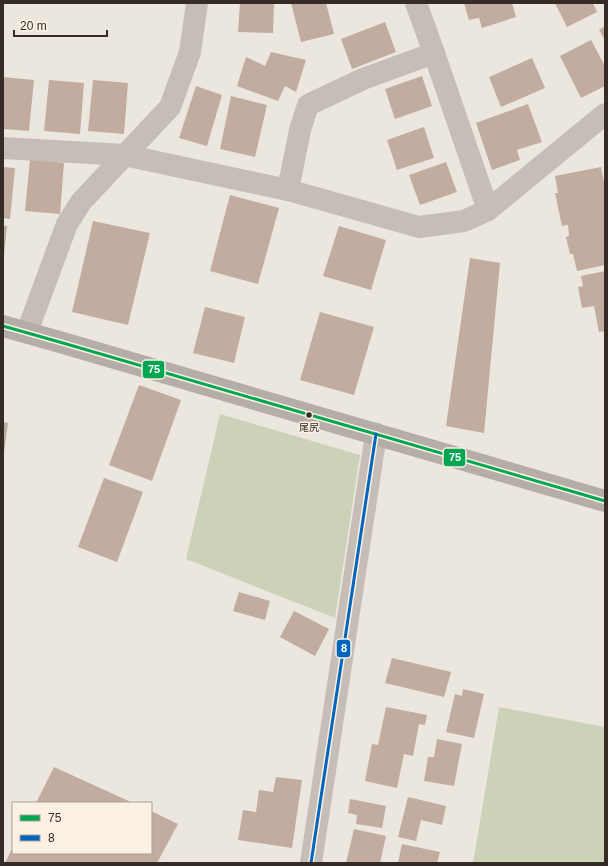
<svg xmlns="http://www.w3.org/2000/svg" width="608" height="866" viewBox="0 0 608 866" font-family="Helvetica,'Noto Sans JP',sans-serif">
	<rect width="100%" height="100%" fill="#ece7de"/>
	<g fill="#ccd2b8">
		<polygon points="220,414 360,455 335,618 186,559"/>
		<polygon points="499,707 605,727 605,863 473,863"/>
	</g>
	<g fill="#c1ac9f">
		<polygon points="240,3 274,4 273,33 238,32"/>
		<polygon points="291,3 326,3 334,34 301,42"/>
		<polygon points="464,3 512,3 516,17 482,28 479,18 469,20"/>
		<polygon points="555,3 593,3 597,12 567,27"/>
		<polygon points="385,22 396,52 352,69 341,39"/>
		<polygon points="605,26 605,40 599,30"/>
		<polygon points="591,40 605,66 605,86 581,98 560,56"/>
		<polygon points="271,52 306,60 296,92 285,86 278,101 237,86 246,57 265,66"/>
		<polygon points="532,58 545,88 501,107 489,77"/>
		<polygon points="422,76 432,106 395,119 385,89"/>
		<polygon points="3,77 34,80 29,131 3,129"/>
		<polygon points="49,80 84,83 80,134 44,131"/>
		<polygon points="93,80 128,83 124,134 88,131"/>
		<polygon points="196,86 222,95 207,146 179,138"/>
		<polygon points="231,96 267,105 255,157 220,149"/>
		<polygon points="528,104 542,142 517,150 520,160 492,170 476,123"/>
		<polygon points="424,127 434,158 397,170 387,140"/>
		<polygon points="30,159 64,163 60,214 25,211"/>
		<polygon points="446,162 457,192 420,205 409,175"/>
		<polygon points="3,167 15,168 10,219 3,218"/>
		<polygon points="601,167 605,187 605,265 577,271 573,254 570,254 566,237 569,236 568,225 562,226 555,193 558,193 555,176"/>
		<polygon points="230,195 279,208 258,284 210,271"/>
		<polygon points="93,221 150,233 128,325 72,312"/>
		<polygon points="3,226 7,226 4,256 3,256"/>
		<polygon points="339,226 386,240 371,290 323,276"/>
		<polygon points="470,258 500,263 484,433 446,426"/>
		<polygon points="605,271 605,331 599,332 594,306 582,308 578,287 583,286 581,276"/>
		<polygon points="205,307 245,317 234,363 193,353"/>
		<polygon points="320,312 374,327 354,395 300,380"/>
		<polygon points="139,385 181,400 152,481 109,465"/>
		<polygon points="3,422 8,423 4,453 3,453"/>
		<polygon points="104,478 143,492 117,562 78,547"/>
		<polygon points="239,592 270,601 265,620 233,611"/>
		<polygon points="294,611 329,629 315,656 280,637"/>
		<polygon points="392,658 451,672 444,697 385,683"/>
		<polygon points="463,689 484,694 474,738 446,732 455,694 462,696"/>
		<polygon points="386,707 427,715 425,725 419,724 413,756 404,754 397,788 365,781 372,744 378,745"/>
		<polygon points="437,739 462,744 454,786 424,781 428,757 434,757"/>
		<polygon points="54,767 133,803 36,803"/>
		<polygon points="276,777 302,780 292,848 238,840 243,810 256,812 259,790 273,792"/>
		<polygon points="408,797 446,806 442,825 421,820 416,841 398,837"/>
		<polygon points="350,799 386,806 382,828 356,824 357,815 348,813"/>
		<polygon points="151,811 178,824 157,863 5,863 13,847 13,853 151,853"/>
		<polygon points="354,829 386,836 380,863 346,863"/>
		<polygon points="402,844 440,852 437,863 398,863"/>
	</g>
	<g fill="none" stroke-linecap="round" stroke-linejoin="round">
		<g stroke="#c5beb7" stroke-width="22">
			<polyline points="434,53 488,210"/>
			<polyline points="3,148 124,155 288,190 419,227 464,221 488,210 605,114"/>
			<polyline points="288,190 300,130 308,105 363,79 434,53 416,3"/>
			<polyline points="27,332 67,224 81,202 170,107 190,52 197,3"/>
			<polyline points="311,863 376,434"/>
		</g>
		<polyline stroke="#b5aea8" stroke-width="22" points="3,326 63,343 605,501"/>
		<g stroke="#faf1e4" stroke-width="6">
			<polyline id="bus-1" points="3,326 63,343 605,501"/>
		</g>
		<g stroke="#faf1e4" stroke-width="6">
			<polyline id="bus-2" points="311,863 376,434"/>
		</g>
		<use href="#bus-1" stroke="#00a651" stroke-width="3"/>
		<use href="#bus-2" stroke="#0065bd" stroke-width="3"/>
	</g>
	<circle fill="#352c26" stroke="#faf1e4" stroke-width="1.5" cx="309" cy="415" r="3.5"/>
	<g text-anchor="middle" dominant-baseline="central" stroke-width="3" stroke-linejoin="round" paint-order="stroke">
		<g font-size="10" fill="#352c26" stroke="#faf1e4">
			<text x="309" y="427">尾尻</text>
		</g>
	</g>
	<g stroke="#faf1e4" stroke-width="1.5">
		<rect x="142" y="360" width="23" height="19" rx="4" fill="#00a651"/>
		<rect x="443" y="448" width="23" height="19" rx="4" fill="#00a651"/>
		<rect x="336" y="639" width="15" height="19" rx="4" fill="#0065bd"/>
	</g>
	<g font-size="11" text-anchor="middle" font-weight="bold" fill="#fff">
		<text x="154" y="373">75</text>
		<text x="455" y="461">75</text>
		<text x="344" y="652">8</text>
	</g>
	<rect width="608" height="866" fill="none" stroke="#352c26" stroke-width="8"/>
	<rect x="12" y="802" width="140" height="52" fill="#faf1e4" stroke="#aba298"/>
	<rect x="20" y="815" width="20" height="6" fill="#00a651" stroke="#aba298"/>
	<text x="48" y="822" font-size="12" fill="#352c26">75</text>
	<rect x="20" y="835" width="20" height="6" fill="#0065bd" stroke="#aba298"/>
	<text x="48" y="842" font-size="12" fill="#352c26">8</text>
	<path d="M14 30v6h93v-6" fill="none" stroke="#352c26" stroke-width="2"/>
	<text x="20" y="30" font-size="12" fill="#352c26" stroke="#faf1e4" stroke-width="3" paint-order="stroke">20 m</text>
</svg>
